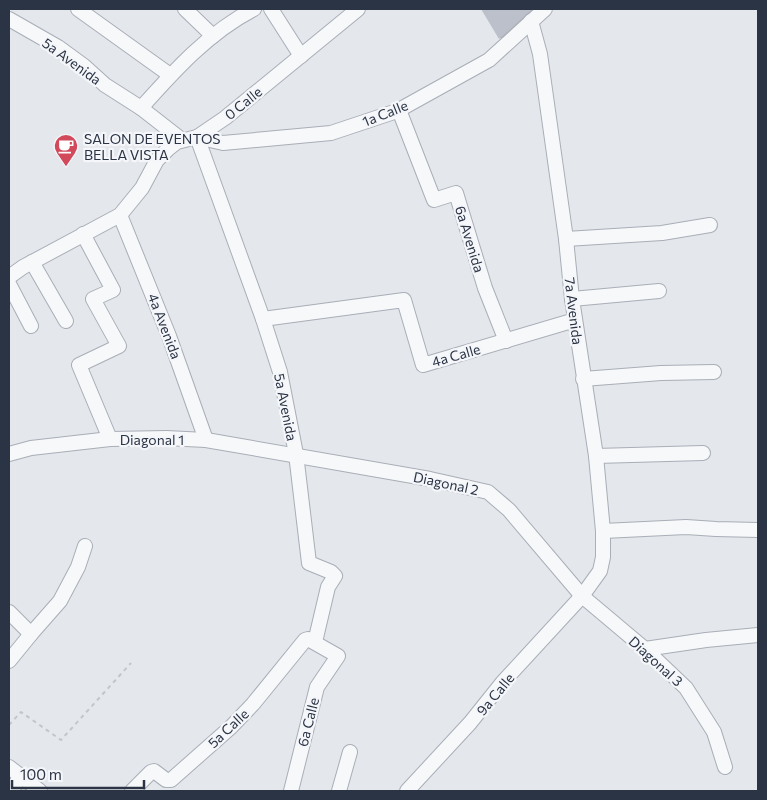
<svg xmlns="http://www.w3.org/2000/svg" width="767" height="800" viewBox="0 0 767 800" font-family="Commissioner,sans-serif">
	<rect width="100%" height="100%" fill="#e4e7ec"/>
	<polygon fill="#0003" points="482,9 537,9 503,40 500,38"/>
	<polygon fill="#bbc0ca" points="481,9 532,9 499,39"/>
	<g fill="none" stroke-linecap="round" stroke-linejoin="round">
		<g stroke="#a9aeb7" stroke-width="16">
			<g id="minor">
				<polyline points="78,9 170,75"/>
				<polyline points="185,9 213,36"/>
				<polyline points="271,9 301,56"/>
				<polyline points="9,19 58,47 84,66 105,85 141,108 182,140"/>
				<path d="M141,108C174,71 209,32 254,9"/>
				<polyline points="399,110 434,200 456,193 485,288 506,341"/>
				<polyline points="197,137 263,319 280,372 296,454 309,563 331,572 335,576 328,587 315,642"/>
				<polyline points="197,137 223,143 331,133 397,111 489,60 545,9"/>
				<polyline points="120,215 169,336 206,440"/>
				<polyline points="83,234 113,290 93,299 119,346 79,365 110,439"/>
				<polyline points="566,239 662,233 710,225"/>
				<polyline points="32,262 66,321"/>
				<polyline points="9,277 23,267 120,215 142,188 157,160 168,149 177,142 197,137 225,118 358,9"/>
				<polyline points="9,284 31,326"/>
				<polyline points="572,299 659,291"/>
				<polyline points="263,319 404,300 423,365 575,320"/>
				<polyline points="583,379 661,373 714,372"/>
				<polyline points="9,454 31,448 110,439 166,438 206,440 430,479 488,492 509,510 582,596 645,649 686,688 714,732 725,767"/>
				<polyline points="596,456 703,453"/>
				<polyline points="603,531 686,527 716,529 758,530"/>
				<polyline points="9,612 31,634"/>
				<polyline points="645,649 706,640 758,635"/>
				<polyline points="9,661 31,634 60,601 78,567 85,546"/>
				<polyline points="9,767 40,791"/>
				<polyline points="11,791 21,776"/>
				<polyline points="132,791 151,772 154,771 166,780 171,780 231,727 253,704 305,640 308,639 338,656 317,687 291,791"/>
				<polyline points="339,791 350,752"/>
				<polyline points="407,791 470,723 502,683 582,596 600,571 603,557 603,531 596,456 572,299 566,239 540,54 531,21"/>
			</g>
		</g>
		<polyline stroke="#c2c5cb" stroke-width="2" stroke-dasharray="4 4" stroke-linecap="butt" points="9,725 21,712 61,740 131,663"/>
		<use href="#minor" stroke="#f7f8fa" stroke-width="14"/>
	</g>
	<defs>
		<g id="cafe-pin" transform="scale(1.25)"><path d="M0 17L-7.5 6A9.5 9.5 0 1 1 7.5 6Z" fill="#d1495b" stroke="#f4f6f9"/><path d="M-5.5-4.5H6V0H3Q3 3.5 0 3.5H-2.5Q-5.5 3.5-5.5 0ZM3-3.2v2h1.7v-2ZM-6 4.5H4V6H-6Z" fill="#fff"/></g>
	</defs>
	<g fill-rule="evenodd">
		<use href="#cafe-pin" x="66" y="146"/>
	</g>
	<g text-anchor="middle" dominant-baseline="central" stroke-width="4.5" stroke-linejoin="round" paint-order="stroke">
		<g font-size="14" fill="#2b3445" stroke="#f4f6f9">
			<text transform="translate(72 61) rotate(36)">5a Avenida</text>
			<text transform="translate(243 103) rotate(-39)">0 Calle</text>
			<text transform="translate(385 113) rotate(-22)">1a Calle</text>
			<text transform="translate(470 239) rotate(73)">6a Avenida</text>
			<text transform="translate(574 311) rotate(83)">7a Avenida</text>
			<text transform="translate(165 326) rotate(69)">4a Avenida</text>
			<text transform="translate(456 355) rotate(-16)">4a Calle</text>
			<text transform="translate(286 407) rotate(79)">5a Avenida</text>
			<text x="152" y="439">Diagonal 1</text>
			<text transform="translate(446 483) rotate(12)">Diagonal 2</text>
			<text transform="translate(656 661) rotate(42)">Diagonal 3</text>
			<text transform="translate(495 694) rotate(-50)">9a Calle</text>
			<text transform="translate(308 722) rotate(-76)">6a Calle</text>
			<text transform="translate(228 728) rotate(-43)">5a Calle</text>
		</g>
		<g font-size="14" fill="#2b3445" stroke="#f4f6f9" text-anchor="start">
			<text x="84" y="138">SALON DE EVENTOS<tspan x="84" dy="16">BELLA VISTA</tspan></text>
		</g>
	</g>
	<rect width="767" height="800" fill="none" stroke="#2b3445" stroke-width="20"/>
	<path d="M12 780v8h132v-8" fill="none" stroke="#2b3445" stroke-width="2.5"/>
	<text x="20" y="780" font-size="15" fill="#2b3445" stroke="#f4f6f9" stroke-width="4" paint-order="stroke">100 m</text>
</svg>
